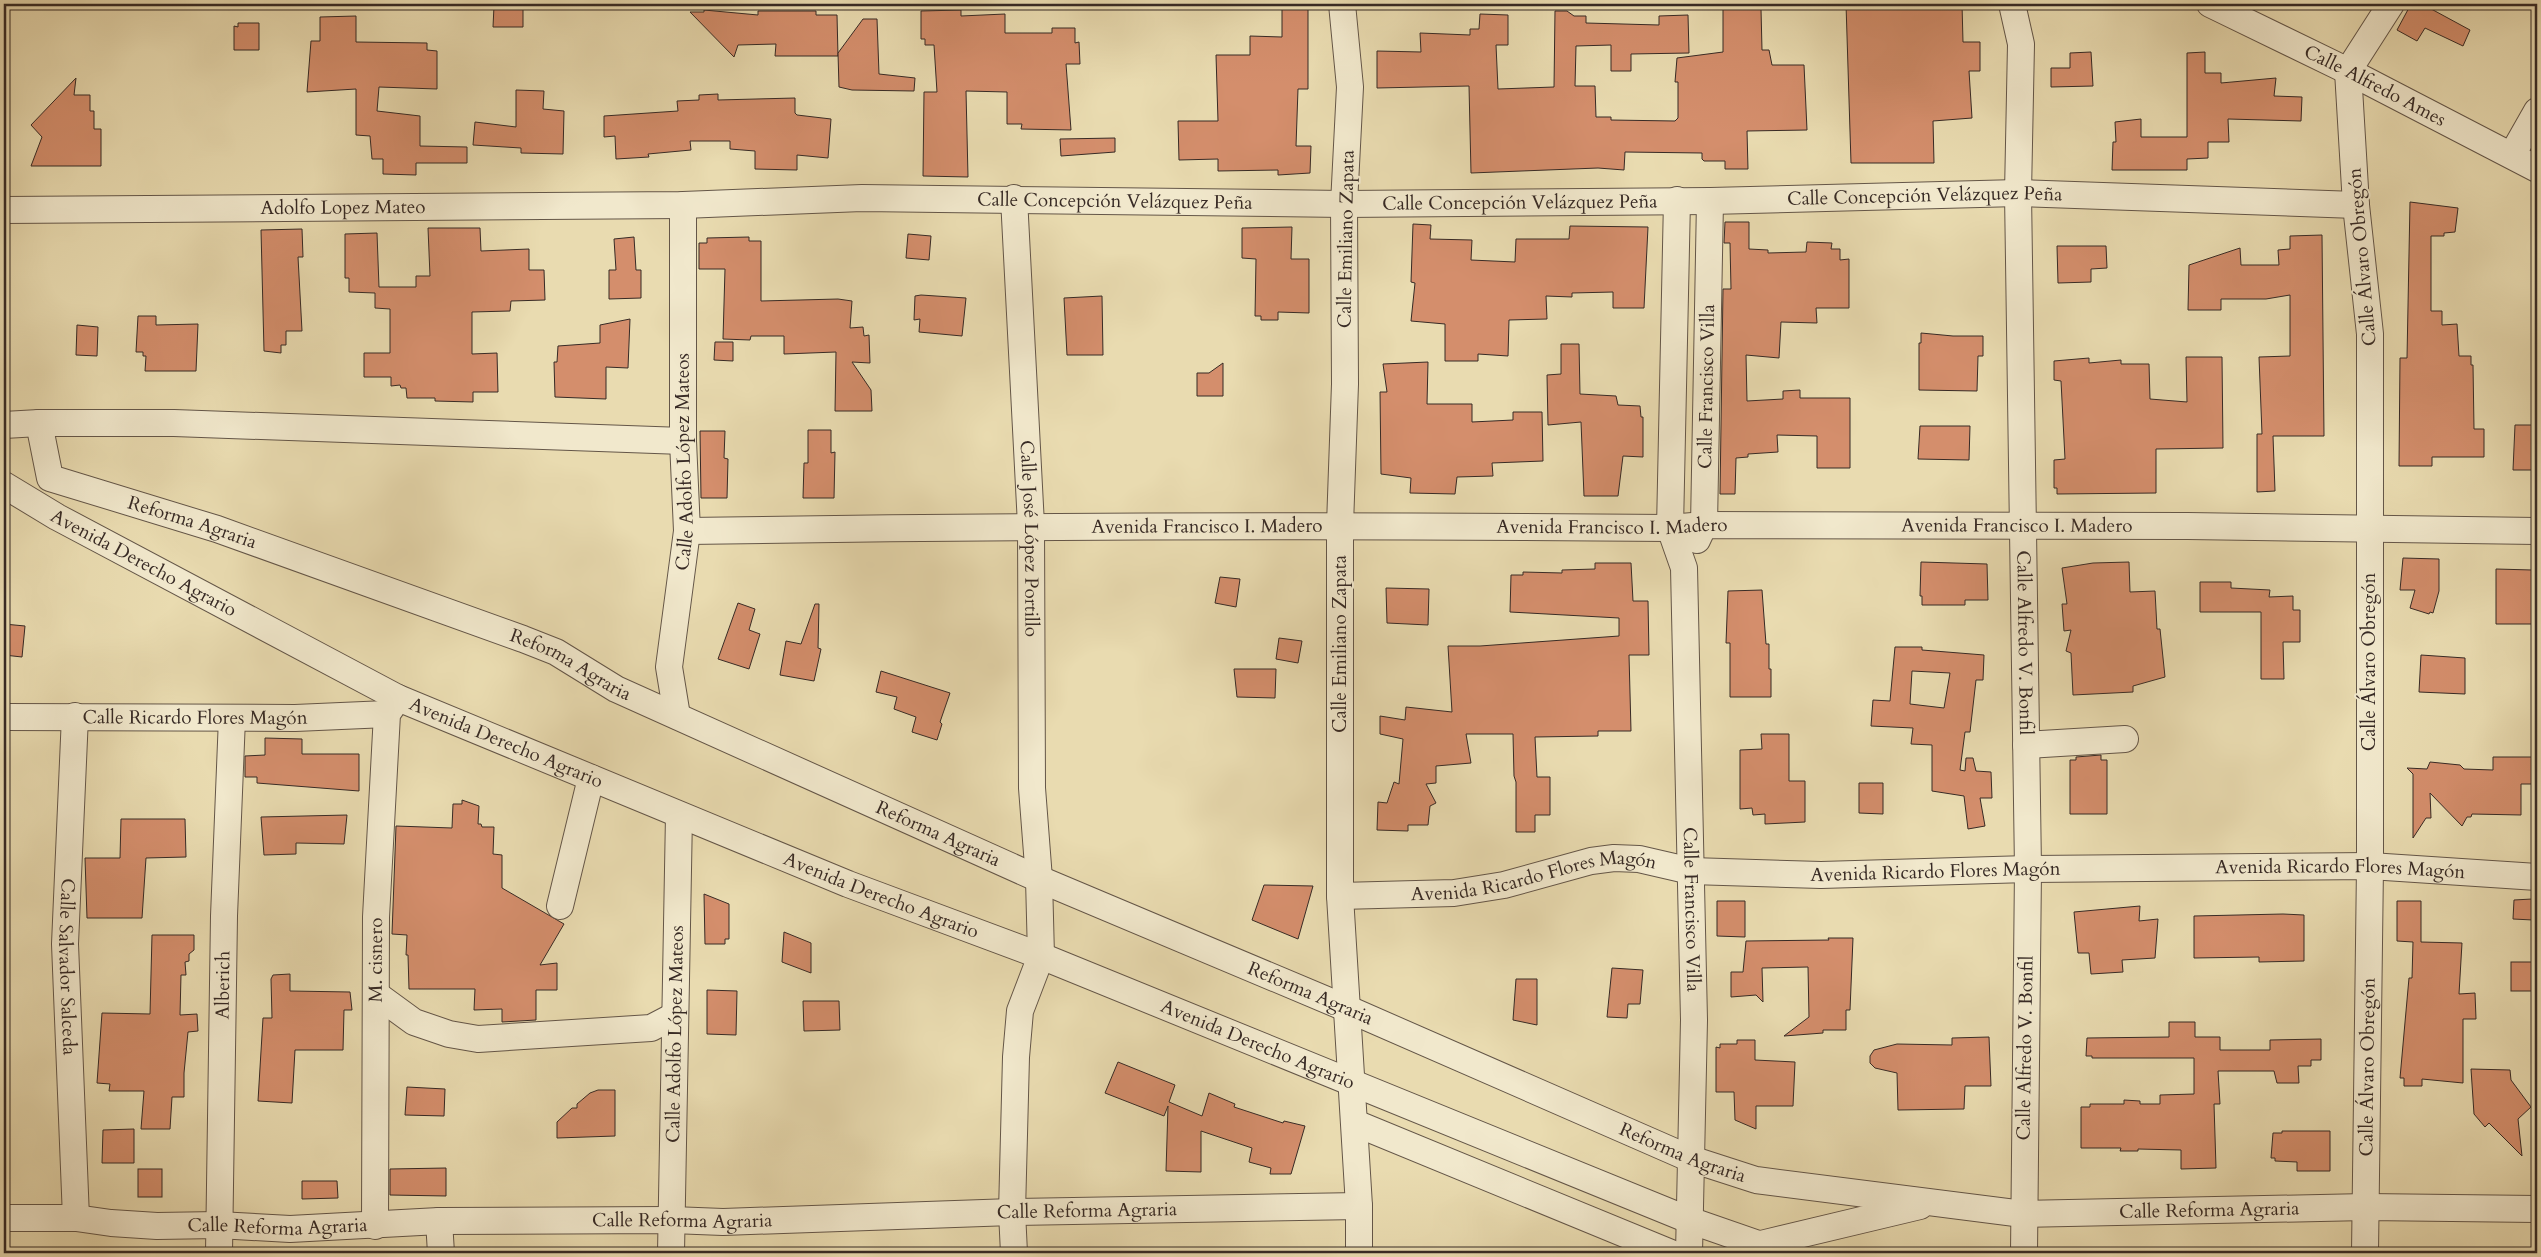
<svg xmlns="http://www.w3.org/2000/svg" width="2541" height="1257" viewBox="0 0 2541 1257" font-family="Cardo,serif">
	<rect width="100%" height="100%" fill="#e9dbb0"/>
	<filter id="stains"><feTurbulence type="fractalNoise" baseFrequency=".004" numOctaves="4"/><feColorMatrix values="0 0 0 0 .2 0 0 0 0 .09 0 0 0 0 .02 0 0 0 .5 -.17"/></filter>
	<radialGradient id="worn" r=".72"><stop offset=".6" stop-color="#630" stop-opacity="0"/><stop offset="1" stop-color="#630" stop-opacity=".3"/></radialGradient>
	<g fill="#d48e6c" stroke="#372a25" fill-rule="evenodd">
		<polygon points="1288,4 1308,4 1308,89 1298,89 1296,146 1311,146 1310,173 1278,175 1278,170 1218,171 1218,159 1179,160 1178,121 1218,121 1216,55 1250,55 1250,36 1282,37 1282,6 1288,6"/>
		<polygon points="1846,4 1962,4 1963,42 1980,42 1980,71 1969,71 1972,118 1933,121 1934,163 1851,163"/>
		<polygon points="2411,4 2422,4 2470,30 2463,46 2425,28 2417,41 2397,30"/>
		<polygon points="494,6 523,7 523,27 493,27"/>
		<polygon points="1723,9 1761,9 1762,50 1769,50 1772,65 1804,65 1807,130 1747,131 1748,169 1725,169 1725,161 1704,161 1702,159 1702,153 1625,152 1624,170 1598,168 1471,173 1469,86 1377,88 1377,51 1421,52 1420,33 1470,35 1470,29 1479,29 1480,14 1508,15 1508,45 1496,45 1498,89 1554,87 1555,11 1567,11 1574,16 1586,16 1586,23 1659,25 1659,16 1688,15 1689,53 1631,54 1631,71 1611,71 1611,45 1576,46 1575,86 1595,86 1596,117 1611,117 1611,120 1675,121 1678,118 1678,82 1675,82 1677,58 1723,52"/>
		<polygon points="704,10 758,15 758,11 816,11 816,15 837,15 838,56 775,56 776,44 738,45 734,57 690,12 704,12"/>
		<polygon points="961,10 961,16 1005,14 1005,33 1052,33 1052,28 1075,28 1075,43 1079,42 1080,64 1066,64 1071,130 1021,129 1022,124 1007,124 1007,92 966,91 968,177 923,176 924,92 937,92 934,45 925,45 925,39 921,39 921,11"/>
		<polygon points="356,16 356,42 427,43 427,50 437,51 437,89 379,87 377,111 420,116 420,146 467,147 467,163 416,163 416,175 383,174 383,159 372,159 370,136 356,135 356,89 307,92 311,41 320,41 320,17"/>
		<polygon points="863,19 877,19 879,74 915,78 914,91 852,90 839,87 838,53"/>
		<polygon points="238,23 259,23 259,50 234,50 234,26 238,27"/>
		<polygon points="2091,52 2093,86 2051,87 2051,68 2070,68 2070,53"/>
		<polygon points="2205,52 2205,73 2221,73 2221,83 2276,78 2274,96 2302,97 2301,121 2228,119 2229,142 2208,142 2208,158 2187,159 2187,170 2112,170 2113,142 2116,142 2115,122 2141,119 2141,137 2187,137 2187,53"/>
		<polygon points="76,78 74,95 90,95 90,111 94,111 94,129 101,129 101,166 31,166 42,137 31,125"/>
		<polygon points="516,90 544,91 543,109 564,111 563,154 521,153 521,148 473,145 475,122 516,127"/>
		<polygon points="718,94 718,100 795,98 795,113 797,115 831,119 828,158 797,155 797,170 755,169 755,151 730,149 730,141 690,141 691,150 648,154 649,157 616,159 615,136 604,137 604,116 678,111 677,101 699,100 699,95"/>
		<polygon points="1115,138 1115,152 1061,156 1060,139"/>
		<polygon points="2410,202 2458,208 2455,232 2444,233 2444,236 2431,236 2431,311 2442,311 2442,325 2457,324 2459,356 2471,356 2471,365 2473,365 2474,429 2484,429 2484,457 2432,457 2432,466 2399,466 2400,358 2407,358"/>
		<polygon points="1725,222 1749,222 1749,249 1768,250 1768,253 1806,252 1807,242 1832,243 1831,249 1840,249 1840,260 1849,259 1849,308 1816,308 1817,323 1781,322 1779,358 1746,355 1747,401 1783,399 1783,391 1800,390 1800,398 1850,398 1850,468 1817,468 1817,436 1777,435 1778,452 1748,454 1748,457 1736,458 1735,494 1720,494 1723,289 1731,289 1730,243 1724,243"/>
		<polygon points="1413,224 1431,225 1430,239 1472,240 1471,260 1515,262 1516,239 1569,239 1570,226 1648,227 1644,308 1613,308 1613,292 1572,293 1572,297 1546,296 1547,319 1509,320 1508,356 1478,354 1478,361 1445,361 1445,324 1411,321 1415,283 1411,282"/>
		<polygon points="1292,227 1291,259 1309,259 1309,313 1278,312 1278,320 1261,320 1261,316 1255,316 1256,259 1242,258 1242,228"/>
		<polygon points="428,228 480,228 481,251 529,249 529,270 544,270 545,300 511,301 510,311 472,312 472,354 497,353 498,392 473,392 473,402 435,401 435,398 407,398 406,388 401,388 400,385 391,386 391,377 364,377 364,353 390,353 390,309 375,308 375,293 349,292 349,278 345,278 345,234 377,233 379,287 416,287 416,276 430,276"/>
		<polygon points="302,229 303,257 298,257 302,331 286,331 286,345 281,345 281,353 264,351 261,230"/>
		<polygon points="908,234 931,236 929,260 906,258"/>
		<polygon points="2322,235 2324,436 2273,436 2275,491 2257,492 2257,434 2262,434 2259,357 2290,356 2290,295 2266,299 2221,299 2221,310 2188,310 2189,265 2240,248 2241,265 2279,265 2278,250 2290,249 2290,236"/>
		<polygon points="634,237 636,270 641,270 641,298 609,299 609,270 616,270 614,239"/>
		<polygon points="749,237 749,241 761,241 761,301 838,299 852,301 850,328 863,327 864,336 869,335 870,363 852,362 871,390 872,411 835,411 836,352 784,354 784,336 751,336 750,340 723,339 725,269 699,269 699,243 707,243 707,238"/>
		<polygon points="2057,246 2106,246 2107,268 2091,269 2091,282 2058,283"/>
		<polygon points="921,295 966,298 962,336 919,332 920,319 914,320 915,296"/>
		<polygon points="1102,296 1103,355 1067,355 1064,298"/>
		<polygon points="138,316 156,316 156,325 198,324 196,371 145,371 146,356 143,356 143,352 136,352"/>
		<polygon points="630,319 628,368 606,367 606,399 555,397 554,362 557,362 558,346 600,343 600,325"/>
		<polygon points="77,325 98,327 97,356 76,355"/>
		<polygon points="1921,333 1953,336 1983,336 1983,356 1978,356 1977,391 1919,390 1919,343 1921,343"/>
		<polygon points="715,342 733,342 733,361 714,360"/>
		<polygon points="1561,344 1579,344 1580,394 1616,396 1618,405 1640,406 1641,417 1643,417 1643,457 1623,456 1618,496 1584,496 1581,422 1548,425 1547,375 1561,374"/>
		<polygon points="2186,357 2222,357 2223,448 2156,449 2156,493 2057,494 2057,488 2054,488 2054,460 2065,459 2061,381 2054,380 2054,361 2089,358 2089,363 2121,360 2121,364 2149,364 2150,399 2187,402"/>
		<polygon points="1428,362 1427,404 1472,404 1472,422 1513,420 1513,412 1542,412 1543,461 1492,463 1493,476 1457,477 1455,494 1410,493 1411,478 1381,474 1380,392 1387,392 1383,364"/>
		<polygon points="1223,363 1223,396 1197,396 1197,373 1209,373"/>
		<polygon points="2515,425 2537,425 2537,447 2532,447 2532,470 2513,470"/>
		<polygon points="1920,426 1970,426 1969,460 1918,459"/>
		<polygon points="808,430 831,430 831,453 835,452 834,498 803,498 804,463 808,463"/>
		<polygon points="700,431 725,431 724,458 728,459 727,498 701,498"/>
		<polygon points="2403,558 2439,559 2439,591 2433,613 2430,612 2429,614 2410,608 2415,590 2400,590"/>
		<polygon points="1921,562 1987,564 1988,600 1965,600 1965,605 1922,605 1922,596 1920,596"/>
		<polygon points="2129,562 2130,592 2155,591 2157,629 2160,629 2165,677 2133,686 2133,692 2073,695 2071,653 2066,651 2071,630 2064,631 2062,604 2067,604 2062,568 2093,563"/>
		<polygon points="1595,563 1631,563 1633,601 1648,601 1649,655 1629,655 1631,731 1598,731 1598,736 1535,737 1537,777 1550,777 1550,815 1535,815 1535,832 1516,832 1516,782 1514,776 1513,734 1466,734 1471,763 1436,766 1436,783 1426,784 1436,803 1430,806 1428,825 1408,825 1408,831 1377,830 1378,802 1387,803 1394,782 1399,784 1403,739 1380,734 1380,716 1405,720 1406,707 1452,712 1448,646 1480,646 1619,636 1619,618 1510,612 1511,575 1523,575 1523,572 1562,573 1562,570 1595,569"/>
		<polygon points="2496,569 2532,570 2532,624 2496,624"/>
		<polygon points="1220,577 1240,579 1236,607 1215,603"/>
		<polygon points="2200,582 2231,582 2231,588 2270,590 2269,597 2293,596 2293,610 2300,610 2300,642 2283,642 2284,679 2261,679 2261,612 2200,612"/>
		<polygon points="1386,588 1429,589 1428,625 1387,623"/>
		<polygon points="1762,590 1766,644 1769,644 1769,669 1771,669 1771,697 1730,697 1730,643 1726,643 1728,591"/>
		<polygon points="738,603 755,609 749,630 760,634 749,669 718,659"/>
		<polygon points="815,604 819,604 818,648 821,649 814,681 780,675 786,641 801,644"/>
		<polygon points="4,624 25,626 22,657 4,655"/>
		<polygon points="1279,638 1302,641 1298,663 1276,659"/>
		<path d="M1895,647H1922V650L1984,655L1983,680H1976L1970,732H1965L1960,770L1965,771L1966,758H1973L1976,771L1991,772L1992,798H1980L1985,826L1968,829L1964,796L1932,791V745L1911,744L1913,728L1871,726L1873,700L1890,701ZM1912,671L1950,673L1944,708L1910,704Z"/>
		<polygon points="2421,655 2465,658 2465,694 2419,692"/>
		<polygon points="1234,669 1276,669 1275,698 1237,697"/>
		<polygon points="881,671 950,693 940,722 942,724 937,740 912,732 916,717 894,709 897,697 876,692"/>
		<polygon points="1761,734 1789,734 1789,781 1805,781 1805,822 1765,824 1765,814 1753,815 1752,808 1740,809 1740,750 1762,749"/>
		<polygon points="265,738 302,739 302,754 359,754 359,791 257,783 257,777 245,777 245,756 265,755"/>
		<polygon points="2101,755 2101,760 2107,760 2107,814 2070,814 2070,760 2076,760 2076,757"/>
		<polygon points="2493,757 2532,757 2532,784 2521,784 2521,815 2472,814 2471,817 2467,817 2462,826 2430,793 2431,818 2426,818 2413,838 2413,774 2407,768 2427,769 2430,762 2460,765 2464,769 2493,770"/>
		<polygon points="1859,783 1883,783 1883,814 1859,813"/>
		<polygon points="462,800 479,806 478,824 481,824 482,827 494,827 493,854 502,855 502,888 564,924 540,965 557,963 557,990 536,990 536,1020 502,1022 502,1009 474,1010 475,989 409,989 408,955 406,955 407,935 392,934 396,826 452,828 453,804 462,804"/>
		<polygon points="347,815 344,844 296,843 296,854 264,855 261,817"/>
		<polygon points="121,819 185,819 186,857 146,858 142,918 87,918 85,858 120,858"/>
		<polygon points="1264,885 1313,886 1298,939 1252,920"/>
		<polygon points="704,894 729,904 729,939 725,939 725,944 705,944"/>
		<polygon points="2532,899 2533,920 2513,919 2514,900"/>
		<polygon points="1717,901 1745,901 1745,937 1717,936"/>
		<polygon points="2397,901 2421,901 2421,942 2462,943 2459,994 2475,993 2476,1019 2463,1019 2463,1083 2422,1079 2422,1086 2404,1086 2404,1078 2400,1078 2409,978 2412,978 2413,942 2397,941"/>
		<polygon points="2140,906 2139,921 2158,919 2155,958 2122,960 2123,972 2091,974 2089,953 2078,953 2074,912"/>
		<polygon points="2283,914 2304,915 2304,961 2259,962 2259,957 2194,958 2194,916"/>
		<polygon points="784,932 811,943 811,973 782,962"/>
		<polygon points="152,935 194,935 194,950 189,954 189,961 185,962 186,975 181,975 180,1015 197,1014 198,1031 188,1032 184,1073 184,1097 172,1097 170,1129 141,1129 144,1091 109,1091 110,1084 97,1083 102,1013 150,1014"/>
		<polygon points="1828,938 1853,938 1850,1010 1846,1010 1846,1030 1823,1030 1823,1033 1784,1036 1809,1017 1808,967 1762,968 1763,1002 1756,995 1731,997 1731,972 1743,972 1746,941 1829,940"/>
		<rect x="2511" y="962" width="22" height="29"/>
		<polygon points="1612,968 1643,970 1640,1004 1628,1004 1627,1018 1607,1017"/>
		<polygon points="290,974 290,991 350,992 352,1010 344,1010 343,1050 295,1050 292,1103 258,1101 263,1018 272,1018 271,979 273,975"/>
		<polygon points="1516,979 1537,979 1537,1025 1513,1020"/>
		<polygon points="707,990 737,991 736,1035 707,1034"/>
		<polygon points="803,1001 839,1001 840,1030 804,1031"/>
		<polygon points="2169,1022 2195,1022 2195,1037 2220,1037 2220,1050 2270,1050 2270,1040 2321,1039 2321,1060 2311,1060 2311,1066 2298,1066 2299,1083 2277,1083 2274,1071 2218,1071 2220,1104 2214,1104 2216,1168 2181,1169 2181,1150 2138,1149 2138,1151 2120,1151 2121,1148 2081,1148 2081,1107 2090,1107 2090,1104 2124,1104 2124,1100 2140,1101 2140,1104 2160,1104 2160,1095 2194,1094 2194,1058 2092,1058 2092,1056 2086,1056 2087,1038 2169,1037"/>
		<polygon points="1989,1037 1991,1086 1965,1086 1964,1109 1898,1110 1897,1073 1875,1068 1870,1063 1870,1056 1874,1050 1897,1044 1952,1045 1952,1038"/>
		<polygon points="1737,1040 1755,1040 1755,1060 1795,1062 1793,1106 1756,1106 1756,1129 1735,1120 1734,1092 1716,1092 1716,1047 1720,1048 1720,1044 1737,1044"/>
		<polygon points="1118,1062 1175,1085 1169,1102 1202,1116 1209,1093 1235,1104 1234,1107 1283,1123 1284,1121 1305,1126 1291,1174 1270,1174 1271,1168 1249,1162 1252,1148 1201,1131 1201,1172 1166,1171 1168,1106 1164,1116 1105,1093"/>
		<polygon points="2471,1069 2510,1070 2511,1080 2531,1107 2518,1119 2522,1156 2489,1123 2485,1127 2474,1114"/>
		<polygon points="407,1087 445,1089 444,1116 405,1115"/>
		<polygon points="598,1090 615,1090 615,1136 557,1138 557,1122 572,1108 577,1108 577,1104 590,1093"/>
		<polygon points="134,1129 134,1163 102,1163 103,1130"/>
		<polygon points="2282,1131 2330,1131 2330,1171 2297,1171 2297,1162 2275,1161 2275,1158 2271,1158 2273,1133 2282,1133"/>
		<polygon points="446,1168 446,1196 390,1195 390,1169"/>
		<rect x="138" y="1169" width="24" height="28"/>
		<polygon points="302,1181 337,1181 338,1198 302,1199"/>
	</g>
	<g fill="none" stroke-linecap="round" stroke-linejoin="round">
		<g stroke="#645648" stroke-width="28">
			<g id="minor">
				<polyline points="1342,4 1350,87 1344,204 1345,384 1340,525 1340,896 1359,1206 1359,1253"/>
				<path id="s1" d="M2012,4L2021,44L2018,193L2028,869L2024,1253"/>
				<path id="s2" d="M2210,4L2348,71L2537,169"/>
				<polyline points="2512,155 2537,111"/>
				<path id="s3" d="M1014,198L1031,525L1032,788L1039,879L1041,956L1020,1011L1016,1057L1012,1212L1014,1253"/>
				<path id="s4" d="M1677,200L1670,528L1684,568L1694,1020L1689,1253"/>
				<path id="s5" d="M4,210L683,205L862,198L1344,204L1710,201L2018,193L2356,205"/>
				<path id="s6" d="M39,423L50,478L217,529L523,639L556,652L616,689L1039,879L1348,1009L1691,1159L1756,1180L2023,1214L2366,1207L2537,1209"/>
				<polyline points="4,425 39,423 174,423 683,441"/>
				<path id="s7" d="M4,485L57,517L398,698L848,884L1041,956L1689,1220L1784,1253"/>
				<path id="s8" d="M687,531C1015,526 1342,525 1670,528L1704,525L2188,526L2537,531"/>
				<path id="s9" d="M1697,540L1704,525L1710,201"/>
				<path id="s10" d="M75,716L65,944L76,1218"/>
				<path id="s11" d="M677,716L669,667L687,531L683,441V205"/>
				<path id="s12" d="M4,717L295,718L387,714"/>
				<polyline points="2026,745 2125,739"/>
				<path id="s13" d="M1340,896L1454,893L1504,885L1591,861L1614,858L1639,859L1691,871L1821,875L2028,869L2370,866L2537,877"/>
				<polyline points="560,906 591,778"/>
				<polyline points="377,995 414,1022 449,1034 478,1039 651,1028 674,1016"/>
				<polyline points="1355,1123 1671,1253"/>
				<path id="s14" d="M4,1218H76L111,1223L157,1226L218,1225L290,1229L439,1221L672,1220L723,1222L1012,1212L1359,1206"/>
				<polyline points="439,1221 441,1253"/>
				<path id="s15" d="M375,1226L376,917L387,714L398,698"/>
				<polyline points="1761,1244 1920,1206"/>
				<path id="s16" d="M219,1253L224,916L232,718"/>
				<path id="s17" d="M671,1253L679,815"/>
				<path id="s18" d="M2365,1253L2370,866V334L2356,205L2348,71L2391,4"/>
			</g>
		</g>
		<use href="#minor" stroke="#f1e8cc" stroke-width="26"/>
	</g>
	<g text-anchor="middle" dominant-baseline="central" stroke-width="4" stroke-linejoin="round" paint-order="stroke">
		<g font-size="19" fill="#372a25" stroke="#f1e8cc">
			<text stroke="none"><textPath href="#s2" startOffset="184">Calle Alfredo Ames</textPath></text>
			<text stroke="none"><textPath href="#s5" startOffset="1921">Calle Concepción Velázquez Peña</textPath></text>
			<text stroke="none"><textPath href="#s5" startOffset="1111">Calle Concepción Velázquez Peña</textPath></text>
			<text stroke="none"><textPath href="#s5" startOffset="1516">Calle Concepción Velázquez Peña</textPath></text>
			<text stroke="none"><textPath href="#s5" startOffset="339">Adolfo Lopez Mateo</textPath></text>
			<text transform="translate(1346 239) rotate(-89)">Calle Emiliano Zapata</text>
			<text transform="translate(2362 257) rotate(-95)">Calle Álvaro Obregón</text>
			<text stroke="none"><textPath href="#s9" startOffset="155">Calle Francisco Villa</textPath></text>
			<text stroke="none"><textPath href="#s11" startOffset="256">Calle Adolfo López Mateos</textPath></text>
			<text stroke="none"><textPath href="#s6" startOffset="205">Reforma Agraria</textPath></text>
			<text stroke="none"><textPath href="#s8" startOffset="520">Avenida Francisco I. Madero</textPath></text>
			<text stroke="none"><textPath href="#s8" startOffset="925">Avenida Francisco I. Madero</textPath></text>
			<text stroke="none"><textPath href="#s8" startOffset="1330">Avenida Francisco I. Madero</textPath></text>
			<text stroke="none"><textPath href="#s3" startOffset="341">Calle José López Portillo</textPath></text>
			<text stroke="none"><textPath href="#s7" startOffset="160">Avenida Derecho Agrario</textPath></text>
			<text stroke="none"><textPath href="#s1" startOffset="640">Calle Alfredo V. Bonfil</textPath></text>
			<text transform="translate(1340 644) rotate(-90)">Calle Emiliano Zapata</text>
			<text transform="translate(2369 662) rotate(-90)">Calle Álvaro Obregón</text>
			<text stroke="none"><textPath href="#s6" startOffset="610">Reforma Agraria</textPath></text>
			<text stroke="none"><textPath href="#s12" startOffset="191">Calle Ricardo Flores Magón</textPath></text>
			<text stroke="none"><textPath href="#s7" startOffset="565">Avenida Derecho Agrario</textPath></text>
			<text stroke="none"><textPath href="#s6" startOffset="1015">Reforma Agraria</textPath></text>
			<text stroke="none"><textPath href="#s13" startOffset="1006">Avenida Ricardo Flores Magón</textPath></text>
			<text stroke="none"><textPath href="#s13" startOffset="601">Avenida Ricardo Flores Magón</textPath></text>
			<text stroke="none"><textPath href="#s13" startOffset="196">Avenida Ricardo Flores Magón</textPath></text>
			<text stroke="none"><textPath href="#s7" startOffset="970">Avenida Derecho Agrario</textPath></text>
			<text stroke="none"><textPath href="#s4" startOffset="712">Calle Francisco Villa</textPath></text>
			<text stroke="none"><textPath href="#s15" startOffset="266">M. cisnero</textPath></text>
			<text stroke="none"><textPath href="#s10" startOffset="251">Calle Salvador Salceda</textPath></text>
			<text stroke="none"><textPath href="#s16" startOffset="268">Alberich</textPath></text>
			<text stroke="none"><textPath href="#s6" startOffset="1420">Reforma Agraria</textPath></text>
			<text stroke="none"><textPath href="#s17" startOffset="219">Calle Adolfo López Mateos</textPath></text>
			<text stroke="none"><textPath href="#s7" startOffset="1375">Avenida Derecho Agrario</textPath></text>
			<text transform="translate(2025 1048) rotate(-89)">Calle Alfredo V. Bonfil</text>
			<text stroke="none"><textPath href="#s18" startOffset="186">Calle Álvaro Obregón</textPath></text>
			<text stroke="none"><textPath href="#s6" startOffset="1825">Reforma Agraria</textPath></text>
			<text stroke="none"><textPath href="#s14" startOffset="1084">Calle Reforma Agraria</textPath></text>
			<text stroke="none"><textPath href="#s6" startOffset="2359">Calle Reforma Agraria</textPath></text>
			<text stroke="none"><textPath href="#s14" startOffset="679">Calle Reforma Agraria</textPath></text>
			<text stroke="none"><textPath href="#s14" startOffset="274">Calle Reforma Agraria</textPath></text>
		</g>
	</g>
	<rect width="2541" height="1257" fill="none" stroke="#e9dbb0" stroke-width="20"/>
	<rect x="5" y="5" width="2531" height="1247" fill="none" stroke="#372a25" stroke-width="2.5"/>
	<rect x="10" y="10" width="2521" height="1237" fill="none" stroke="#372a25"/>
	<rect width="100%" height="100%" filter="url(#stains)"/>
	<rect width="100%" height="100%" fill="url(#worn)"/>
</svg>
